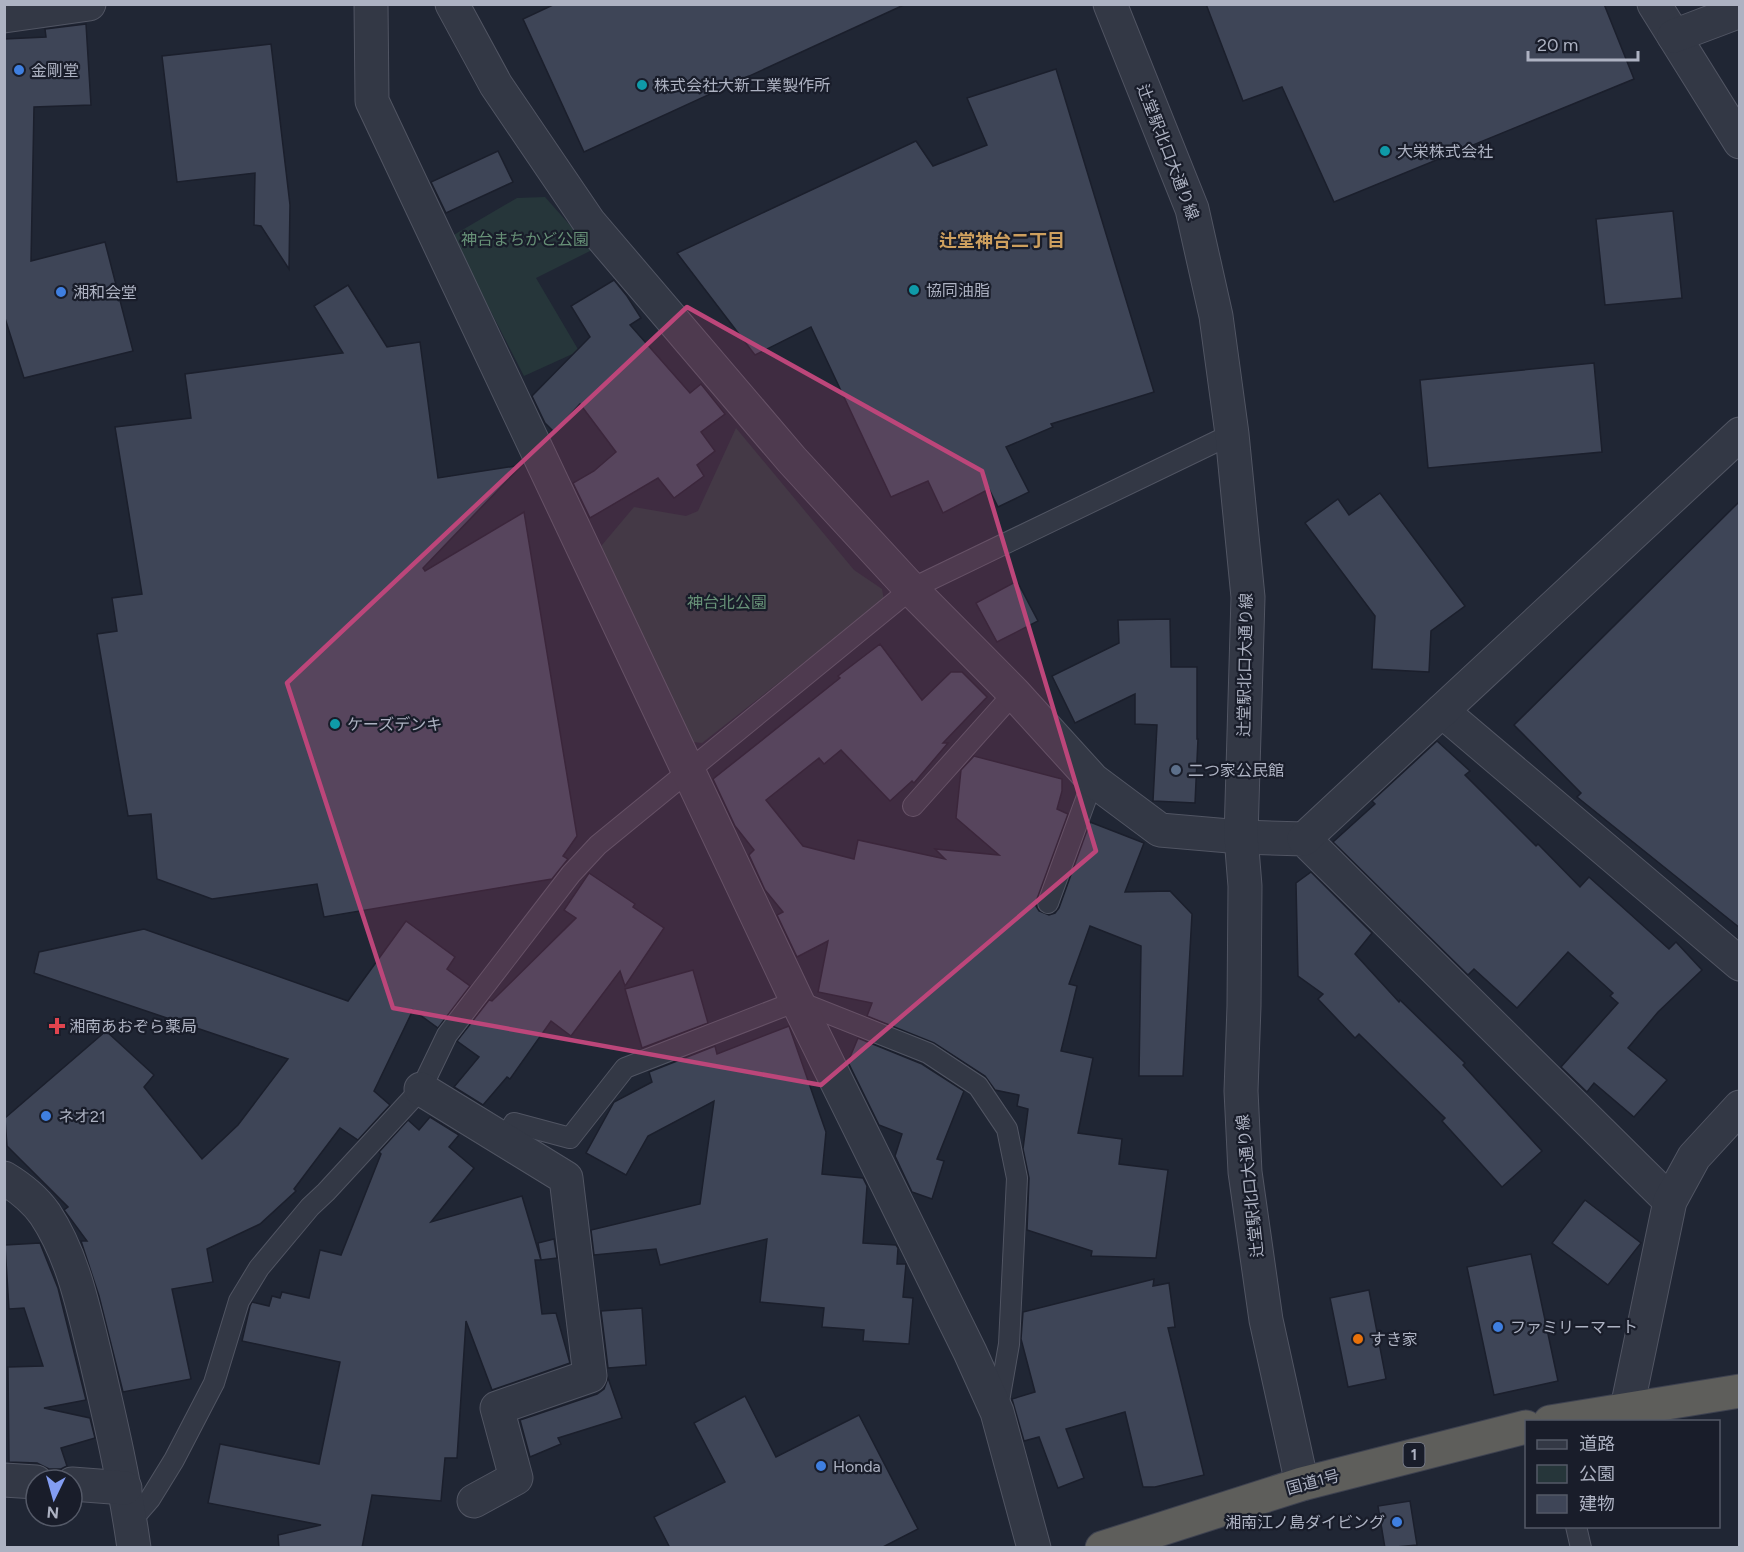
<svg xmlns="http://www.w3.org/2000/svg" width="1744" height="1552" viewBox="0 0 1744 1552" font-family="Figtree,'Noto Sans JP',sans-serif">
	<rect width="100%" height="100%" fill="#202634"/>
	<g fill="#26363a">
		<polygon points="545,197 592,250 536,278 579,351 524,376 452,236 517,198"/>
		<polygon points="736,428 854,570 882,589 884,600 702,743 685,741 597,551 634,507 686,516 698,511"/>
	</g>
	<g fill="#3e4557" stroke="#1b1f2c" stroke-width="1.5">
		<polygon points="555,4 906,4 584,152 523,19"/>
		<polygon points="1206,4 1604,4 1634,79 1334,202 1282,87 1243,101"/>
		<polygon points="86,24 91,105 34,107 31,261 105,242 133,351 24,378 4,315 4,39 46,37 45,29"/>
		<polygon points="271,44 290,205 289,269 261,226 254,225 255,173 177,182 162,56"/>
		<polygon points="1056,69 1154,392 1051,424 1053,427 1006,447 1029,492 998,507 989,489 943,513 928,481 891,497 811,327 755,355 677,253 916,141 933,166 987,145 967,98"/>
		<polygon points="498,151 513,182 446,213 431,182"/>
		<polygon points="1673,211 1682,298 1605,305 1596,219"/>
		<polygon points="614,280 627,296 641,318 630,325 690,393 701,384 725,414 701,432 715,451 697,465 704,476 674,498 658,478 590,518 573,483 594,471 616,452 580,404 554,432 545,423 532,396 590,337 571,306"/>
		<polygon points="348,285 387,347 420,342 438,478 522,465 423,568 425,571 524,512 577,836 563,856 568,859 552,879 324,917 317,884 212,899 157,879 151,814 128,816 97,634 117,631 112,598 142,594 115,427 191,418 185,374 343,353 314,306"/>
		<polygon points="1594,363 1602,452 1428,468 1420,380"/>
		<polygon points="1380,493 1465,606 1431,631 1429,672 1372,669 1375,616 1305,523 1338,499 1349,515"/>
		<polygon points="1740,501 1740,928 1577,797 1581,793 1514,725"/>
		<polygon points="1017,581 1038,621 997,642 976,603"/>
		<polygon points="1170,619 1171,667 1197,667 1197,739 1198,739 1195,803 1153,801 1157,725 1135,724 1135,694 1075,723 1052,676 1119,643 1118,620"/>
		<polygon points="880,644 922,700 951,672 962,672 987,697 943,743 948,743 914,783 912,781 890,801 841,750 824,764 819,758 766,800 803,846 854,859 858,840 945,859 935,849 999,855 956,818 961,770 974,756 1062,779 1062,791 1057,809 1068,814 1037,899 1036,906 1039,911 1049,915 1055,913 1059,908 1090,822 1144,843 1125,892 1170,891 1192,914 1183,1076 1139,1076 1141,946 1090,926 1069,984 1077,986 1061,1051 1093,1058 1078,1133 1122,1139 1119,1164 1168,1170 1156,1258 1091,1256 1092,1251 1027,1230 1029,1178 1023,1149 1028,1109 1017,1106 1019,1095 995,1090 985,1076 934,1043 867,1016 872,1003 818,992 828,941 797,957 777,915 783,912 765,890 749,855 754,850 735,826 713,779 840,678 838,676"/>
		<polygon points="1437,741 1470,771 1465,775 1536,846 1538,844 1580,887 1589,877 1669,949 1676,942 1702,970 1658,1012 1628,1048 1667,1080 1634,1117 1594,1083 1587,1092 1561,1067 1618,1003 1610,996 1613,993 1568,952 1517,1008 1474,969 1468,975 1333,842 1375,804 1372,801"/>
		<polygon points="1311,872 1372,933 1355,954 1399,1002 1400,1000 1465,1063 1463,1065 1542,1151 1502,1187 1442,1121 1445,1118 1359,1034 1355,1038 1318,999 1323,994 1298,976 1296,883"/>
		<polygon points="589,873 635,904 633,907 664,928 625,986 620,971 571,1036 551,1021 510,1079 507,1077 483,1105 454,1087 479,1057 457,1041 489,1000 492,1001 576,918 564,910"/>
		<polygon points="406,921 455,957 447,969 470,986 438,1028 413,1010 374,1091 390,1105 358,1140 340,1128 294,1189 296,1191 260,1224 207,1249 213,1282 172,1289 191,1379 123,1392 99,1296 81,1241 87,1241 64,1210 68,1207 7,1146 5,1118 106,1031 154,1075 144,1087 202,1159 238,1125 288,1059 34,973 39,952 144,929 348,1001"/>
		<polygon points="693,970 708,1023 642,1048 625,989"/>
		<polygon points="789,1026 826,1132 822,1174 863,1178 867,1186 863,1243 896,1245 898,1248 897,1264 906,1264 903,1297 913,1298 909,1344 863,1341 864,1330 822,1327 824,1308 760,1302 767,1239 660,1265 656,1249 594,1255 591,1230 700,1204 714,1101 648,1136 626,1175 586,1153 614,1102 652,1082 649,1072 715,1046 717,1054"/>
		<polygon points="858,1038 922,1064 964,1091 937,1159 944,1161 932,1199 912,1192 895,1156 902,1134 879,1125 848,1062"/>
		<polygon points="430,1117 459,1135 449,1147 474,1168 431,1222 522,1196 541,1260 535,1260 542,1314 556,1313 570,1363 492,1390 466,1321 457,1458 445,1458 441,1501 372,1495 362,1548 279,1548 278,1535 321,1525 208,1503 220,1444 319,1464 340,1362 242,1341 250,1306 252,1302 269,1306 272,1296 280,1298 282,1292 309,1298 320,1250 341,1255 381,1154 379,1152 408,1120 419,1130"/>
		<polygon points="1585,1200 1641,1243 1608,1285 1552,1243"/>
		<polygon points="554,1239 557,1258 541,1260 538,1243"/>
		<polygon points="40,1243 58,1288 86,1400 44,1408 90,1418 95,1438 61,1448 67,1466 61,1469 49,1469 37,1463 9,1462 8,1367 43,1366 24,1308 9,1309 5,1245"/>
		<polygon points="1531,1254 1558,1381 1494,1395 1467,1267"/>
		<polygon points="1154,1279 1153,1286 1169,1283 1175,1327 1168,1328 1204,1475 1155,1487 1143,1487 1125,1412 1066,1429 1084,1478 1058,1488 1039,1437 1024,1441 1012,1399 1035,1392 1021,1339 1023,1312"/>
		<polygon points="1369,1290 1386,1379 1348,1387 1330,1298"/>
		<polygon points="642,1308 646,1365 608,1368 601,1311"/>
		<polygon points="608,1378 622,1418 558,1438 561,1444 530,1457 520,1420 597,1394 604,1389"/>
		<polygon points="745,1396 776,1457 859,1415 918,1529 881,1548 670,1548 654,1517 725,1482 694,1423"/>
		<polygon points="1410,1501 1417,1545 1385,1548 1378,1506"/>
	</g>
	<g fill="none" stroke-linecap="round" stroke-linejoin="round">
		<g stroke="#515563" stroke-width="22">
			<g id="service">
				<polyline points="913,806 1014,693"/>
				<polyline points="1048,903 1093,780"/>
				<polyline points="504,1140 514,1123 570,1138 625,1068 797,1001 928,1053 978,1086 1007,1129 1017,1178 1009,1344 998,1407"/>
				<polyline points="130,1522 150,1499 174,1460 214,1383 239,1301 259,1268 310,1207 326,1192 421,1089 447,1035 571,874 598,845 911,589 1232,434"/>
				<polyline points="1576,1526 1581,1548"/>
			</g>
		</g>
		<g stroke="#515563" stroke-width="35">
			<g id="minor">
				<polyline points="371,4 372,101 797,1001 970,1352 997,1412 1034,1548"/>
				<polyline points="452,4 496,85 589,222 792,460 911,589 1014,693 1093,780 1160,830 1241,837 1304,839 1670,1201"/>
				<polyline points="1654,4 1740,142"/>
				<polyline points="4,16 89,4"/>
				<polyline points="1674,36 1740,11"/>
				<polyline points="1442,711 1740,964"/>
				<polyline points="1304,839 1740,434"/>
				<polyline points="421,1089 566,1178 590,1376 497,1408 516,1478 474,1501"/>
				<path d="M4,1178C19,1187 35,1200 45,1214C73,1256 83,1307 95,1355C110,1419 125,1483 134,1548"/>
				<polyline points="1627,1408 1670,1201 1694,1157 1740,1107"/>
				<polyline points="4,1480 36,1482"/>
				<polyline points="72,1484 125,1488"/>
			</g>
		</g>
		<g stroke="#515563" stroke-width="35">
			<polyline id="tertiary" points="1110,4 1192,209 1216,316 1232,434 1248,597 1241,837 1245,886 1244,1006 1241,1091 1245,1172 1266,1320 1302,1484"/>
		</g>
		<g stroke="#3e4250" stroke-width="35">
			<g id="trunk">
				<polyline points="1550,1422 1740,1391"/>
				<polyline points="1102,1548 1302,1484 1526,1427"/>
			</g>
		</g>
		<use href="#service" stroke="#333845" stroke-width="20"/>
		<use href="#minor" stroke="#333845" stroke-width="33"/>
		<use href="#tertiary" stroke="#333845" stroke-width="33"/>
		<use href="#trunk" stroke="#5e5e5b" stroke-width="33"/>
	</g>
	<path fill="#bc467a" fill-opacity="0.2" stroke="#bc467a" stroke-width="4.5" stroke-linejoin="round" d="M687,307L982,471L1096,851L821,1085L393,1008L287,683Z"/>
	<g fill="#3f7fe0" stroke="#191d2a" stroke-width="2">
		<circle cx="19" cy="70" r="6"/>
		<circle cx="61" cy="292" r="6"/>
		<circle cx="46" cy="1116" r="6"/>
		<circle cx="1498" cy="1327" r="6"/>
		<circle cx="821" cy="1466" r="6"/>
		<circle cx="1397" cy="1522" r="6"/>
	</g>
	<g fill="#0f9aa8" stroke="#191d2a" stroke-width="2">
		<circle cx="642" cy="85" r="6"/>
		<circle cx="1385" cy="151" r="6"/>
		<circle cx="914" cy="290" r="6"/>
		<circle cx="335" cy="724" r="6"/>
	</g>
	<circle fill="#5c6f8a" stroke="#191d2a" stroke-width="2" cx="1176" cy="770" r="6"/>
	<path fill="#e0444e" stroke="#191d2a" stroke-width="2" d="M54 1017h6v6h6v6h-6v6h-6v-6h-6v-6h6z"/>
	<circle fill="#e8710a" stroke="#191d2a" stroke-width="2" cx="1358" cy="1339" r="6"/>
	<g text-anchor="middle" dominant-baseline="central" stroke-width="4.5" stroke-linejoin="round" paint-order="stroke">
		<rect fill="#191d2a" stroke="#818594" stroke-width="1.5" x="1403.5" y="1443" width="21" height="24" rx="4.5"/>
		<g font-size="15" font-weight="bold" fill="#adb2c2">
			<text x="1414" y="1455">1</text>
		</g>
		<g font-size="16" fill="#adb2c2" stroke="#191d2a" text-anchor="start">
			<text x="31" y="70">金剛堂</text>
			<text x="654" y="85">株式会社大新工業製作所</text>
			<text x="1397" y="151">大栄株式会社</text>
			<text x="926" y="290">協同油脂</text>
			<text x="73" y="292">湘和会堂</text>
			<text x="347" y="724">ケーズデンキ</text>
			<text x="1188" y="770">二つ家公民館</text>
			<text x="69" y="1026">湘南あおぞら薬局</text>
			<text x="58" y="1116">ネオ21</text>
			<text x="1510" y="1327">ファミリーマート</text>
			<text x="1370" y="1339">すき家</text>
			<text x="833" y="1466">Honda</text>
			<text x="1385" y="1522" text-anchor="end">湘南江ノ島ダイビング</text>
		</g>
		<g font-size="16" fill="#adb2c2" stroke="#191d2a">
			<text transform="translate(1168 152) rotate(69)">辻堂駅北口大通り線</text>
			<text transform="translate(1245 665) rotate(-89)">辻堂駅北口大通り線</text>
			<text transform="translate(1250 1186) rotate(-96)">辻堂駅北口大通り線</text>
			<text transform="translate(1313 1482) rotate(-15)">国道1号</text>
		</g>
		<g font-size="16" fill="#679177" stroke="#191d2a">
			<text x="525" y="239">神台まちかど公園</text>
			<text x="727" y="602">神台北公園</text>
		</g>
		<g font-size="18" font-weight="bold" fill="#cd9f5e" stroke="#191d2a">
			<text x="1002" y="241">辻堂神台二丁目</text>
		</g>
	</g>
	<rect width="1744" height="1552" fill="none" stroke="#adb2c2" stroke-width="12"/>
	<rect x="1525" y="1420" width="195" height="108" fill="#191d2a" stroke="#545967" stroke-width="1.5"/>
	<rect x="1537" y="1440" width="30" height="9" fill="#333845" stroke="#545967" stroke-width="1.5"/>
	<text x="1579" y="1450" font-size="18" fill="#adb2c2">道路</text>
	<rect x="1537" y="1465" width="30" height="18" fill="#26363a" stroke="#545967" stroke-width="1.5"/>
	<text x="1579" y="1480" font-size="18" fill="#adb2c2">公園</text>
	<rect x="1537" y="1495" width="30" height="18" fill="#3e4557" stroke="#545967" stroke-width="1.5"/>
	<text x="1579" y="1510" font-size="18" fill="#adb2c2">建物</text>
	<g transform="translate(54 1498) rotate(185)"><circle r="28" fill="#191d2a" stroke="#545967" stroke-width="1.5"/>
	<path d="M0-4.5L10 22L0 15L-10 22Z" fill="#839df2"/>
	<text y="-9" font-size="16" font-weight="bold" text-anchor="middle" fill="#adb2c2">N</text>
	</g>
	<path d="M1528 51v9h110v-9" fill="none" stroke="#adb2c2" stroke-width="3"/>
	<text x="1537" y="51" font-size="18" fill="#adb2c2" stroke="#191d2a" stroke-width="4.5" paint-order="stroke">20 m</text>
</svg>
